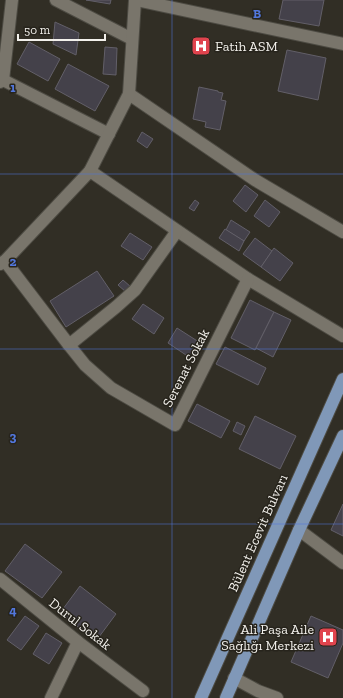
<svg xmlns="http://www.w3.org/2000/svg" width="343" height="698" viewBox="0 0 343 698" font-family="'Zilla Slab',serif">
	<rect width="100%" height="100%" fill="#312e25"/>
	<g fill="#44414a" stroke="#625f68">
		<polygon points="86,0 111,0 110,4"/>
		<polygon points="283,0 324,0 319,26 279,19"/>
		<polygon points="55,22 79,33 76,55 53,44"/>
		<polygon points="29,42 60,59 48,81 17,64"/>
		<polygon points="105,47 117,48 116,75 103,74"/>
		<polygon points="287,50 326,58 318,100 278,91"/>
		<polygon points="68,64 109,86 95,111 55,89"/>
		<polygon points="199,87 218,91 218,92 223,93 221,100 226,101 220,130 205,127 206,122 193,119"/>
		<polygon points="142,132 153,139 147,148 137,141"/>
		<polygon points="245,185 258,195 246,212 233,201"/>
		<polygon points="195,200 199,203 194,211 189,208"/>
		<polygon points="265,200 280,212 269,227 254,216"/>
		<polygon points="231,220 250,232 244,241 226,230"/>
		<polygon points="225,229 244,241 239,251 219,238"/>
		<polygon points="130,233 152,247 143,260 121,246"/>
		<polygon points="255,238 272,251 261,267 243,254"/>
		<polygon points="274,248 293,263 280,281 261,267"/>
		<polygon points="97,271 114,296 66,327 50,301"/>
		<polygon points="123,280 131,287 126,292 118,285"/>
		<polygon points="250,300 274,312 255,350 231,338"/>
		<polygon points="143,304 164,318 154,334 132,319"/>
		<polygon points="274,312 291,320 273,357 256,348"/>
		<polygon points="177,328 202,344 192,359 168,343"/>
		<polygon points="225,347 266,368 258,385 216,364"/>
		<polygon points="197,404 230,421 221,438 188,421"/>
		<polygon points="255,416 296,436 280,469 239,449"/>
		<polygon points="237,422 245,426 241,435 233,431"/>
		<polygon points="343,504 343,536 331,530"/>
		<polygon points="25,544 62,572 42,598 5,571"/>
		<polygon points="80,586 116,614 96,641 60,613"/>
		<polygon points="25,616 39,626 21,650 7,640"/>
		<polygon points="311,616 343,630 343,643 328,678 291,662"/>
		<polygon points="46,633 62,643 49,664 33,654"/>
	</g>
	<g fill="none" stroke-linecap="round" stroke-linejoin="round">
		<g stroke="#4d4b43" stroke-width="14">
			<g id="minor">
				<polyline points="56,0 132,39"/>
				<polyline points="136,0 343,44"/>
				<polyline points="3,80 109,134"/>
				<polyline points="0,82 3,80 12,0"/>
				<polyline points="129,94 255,180 343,232"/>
				<polyline points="90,171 248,279 343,336"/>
				<polyline points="177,231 135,290 116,307 69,345 85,365 111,388 175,425 248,279"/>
				<polyline points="5,261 69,345"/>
				<polyline points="0,264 5,261 90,171 129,94 135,0"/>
				<polyline points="299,530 343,563"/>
				<polyline points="0,579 78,642 143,691"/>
				<polyline points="234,678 258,691 277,698"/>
				<polyline points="51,698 78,642"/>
			</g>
		</g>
		<g stroke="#4d4b43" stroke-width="14">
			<g id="major">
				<polyline points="201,698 343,379"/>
				<polyline points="226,698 299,530 343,436"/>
			</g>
		</g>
		<use href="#minor" stroke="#79756b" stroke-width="12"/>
		<use href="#major" stroke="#8098b8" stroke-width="12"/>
	</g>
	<path fill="none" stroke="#5277dd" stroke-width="1" stroke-opacity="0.55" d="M172,0V698M0,174H343M0,349H343M0,524H343"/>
	<defs>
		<g id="hospital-square" transform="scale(1)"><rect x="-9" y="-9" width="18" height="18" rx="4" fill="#e0444e" stroke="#27241c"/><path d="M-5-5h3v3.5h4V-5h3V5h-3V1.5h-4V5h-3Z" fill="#fff"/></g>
	</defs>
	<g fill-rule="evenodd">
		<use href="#hospital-square" x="201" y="46"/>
		<use href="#hospital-square" x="328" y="637"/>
	</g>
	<g text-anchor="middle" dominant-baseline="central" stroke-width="3" stroke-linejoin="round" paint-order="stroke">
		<g font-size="14" fill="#f3f1ec" stroke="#27241c" text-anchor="start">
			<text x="215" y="46">Fatih ASM</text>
			<text x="314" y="629" text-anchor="end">Ali Paşa Aile<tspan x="314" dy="16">Sağlığı Merkezi</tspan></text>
		</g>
		<g font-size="14" fill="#f3f1ec" stroke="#27241c">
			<text transform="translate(186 368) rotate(-63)">Serenat Sokak</text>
			<text transform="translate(258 533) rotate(-66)">Bülent Ecevit Bulvarı</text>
			<text transform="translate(80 624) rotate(38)">Durul Sokak</text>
		</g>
	</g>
	<g font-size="13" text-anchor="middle" font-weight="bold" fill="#5277dd" stroke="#27241c" stroke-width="3" stroke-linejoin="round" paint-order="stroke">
		<text x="257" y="18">B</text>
		<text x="13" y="92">1</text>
		<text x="13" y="266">2</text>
		<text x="13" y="441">3</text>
		<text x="13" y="615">4</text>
	</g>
	<path d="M18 34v6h87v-6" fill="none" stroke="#f3f1ec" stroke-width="2"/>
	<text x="24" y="34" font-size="12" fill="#f3f1ec" stroke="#27241c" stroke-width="3" paint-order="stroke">50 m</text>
</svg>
